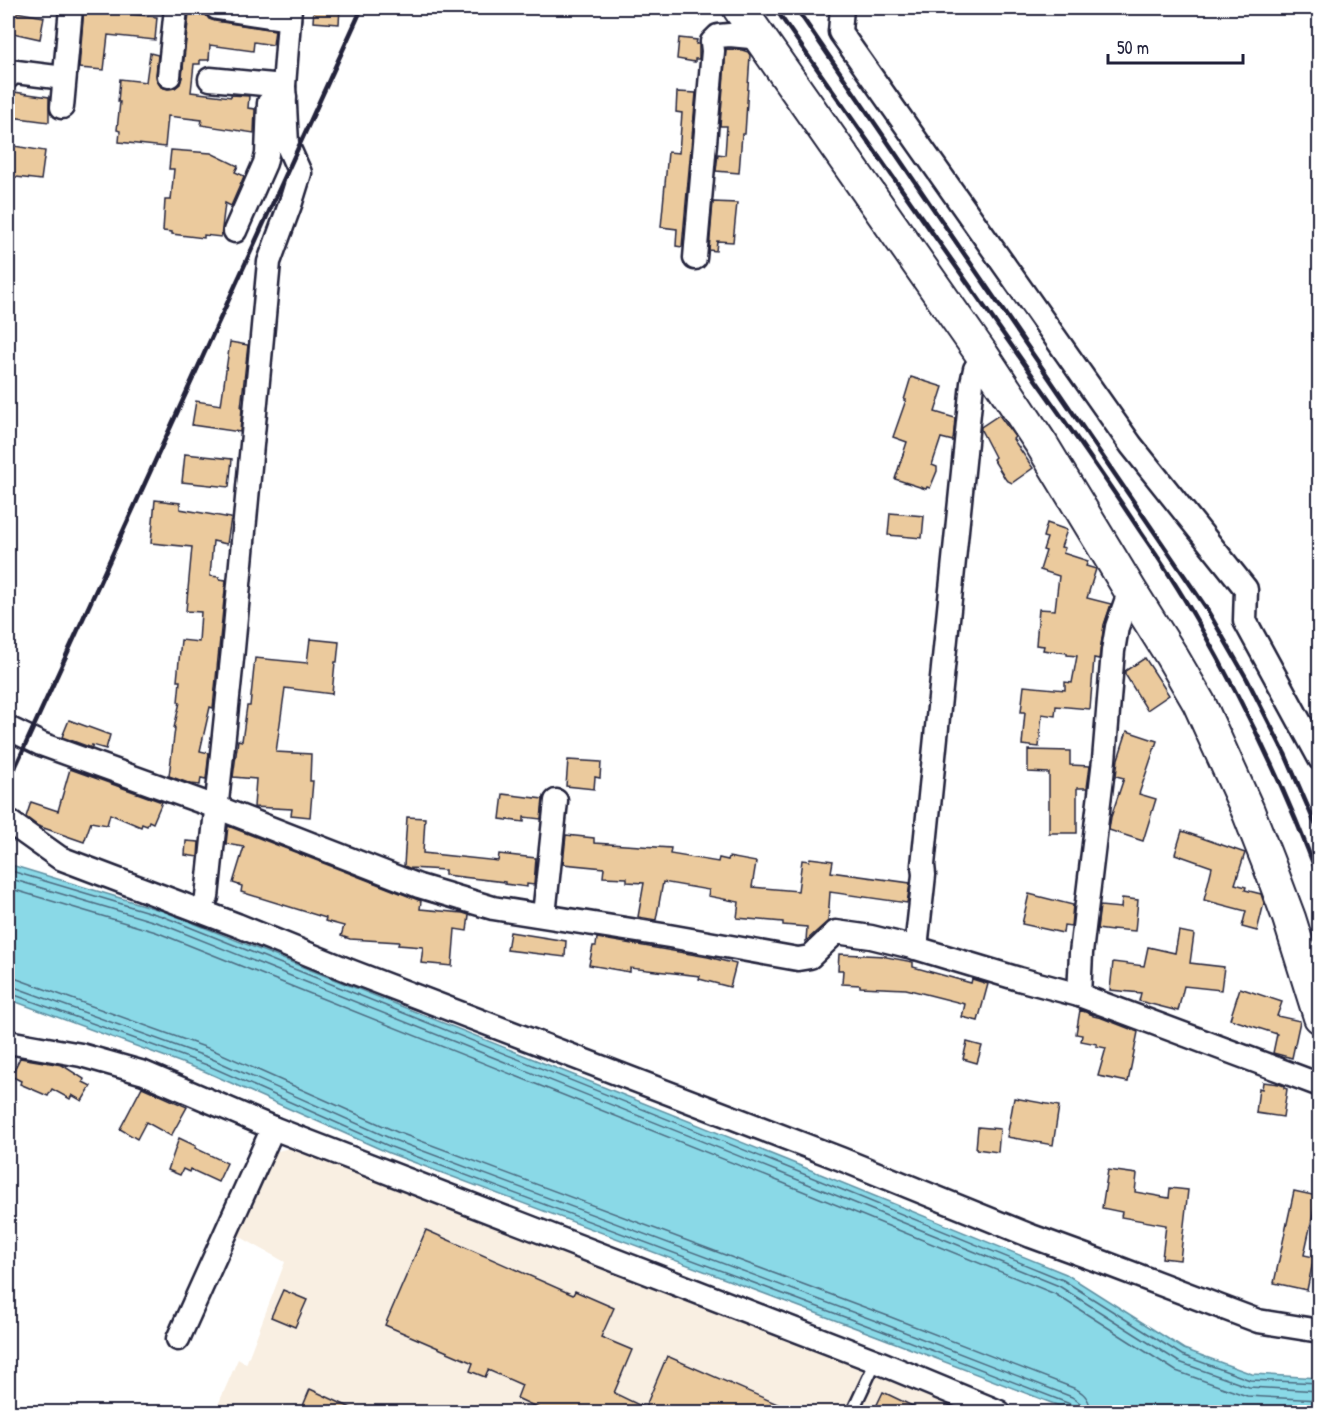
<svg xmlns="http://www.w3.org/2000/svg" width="1327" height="1420" viewBox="0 0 1327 1420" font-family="'Patrick Hand',sans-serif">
	<rect width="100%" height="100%" fill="#fff"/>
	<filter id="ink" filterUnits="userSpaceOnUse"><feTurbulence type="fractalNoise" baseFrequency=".0167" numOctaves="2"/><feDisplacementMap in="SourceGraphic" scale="12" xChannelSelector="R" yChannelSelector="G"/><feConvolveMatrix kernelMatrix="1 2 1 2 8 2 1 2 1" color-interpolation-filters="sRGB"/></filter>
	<g filter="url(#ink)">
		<polygon fill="#f9efe2" points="293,1147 970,1412 215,1412 238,1359 246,1364 285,1262 237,1235 274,1152"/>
		<polygon fill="#8ad9e7" stroke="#6090a2" stroke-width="1.5" points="8,864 163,911 786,1160 1066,1274 1184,1349 1252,1374 1319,1378 1319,1412 1075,1412 880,1337 389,1153 204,1071 8,999"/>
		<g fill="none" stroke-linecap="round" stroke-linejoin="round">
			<g stroke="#4c6b80" stroke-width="1.5">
				<polyline points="8,870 162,916 784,1166 1063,1280 1182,1355 1250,1380 1320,1383"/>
				<polyline points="8,878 159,923 781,1173 1059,1286 1179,1362 1249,1387 1320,1391"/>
				<polyline points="8,888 156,932 778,1181 1055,1294 1176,1371 1247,1396 1320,1400"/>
				<path d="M8,977L17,979L213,1050L397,1132L888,1316L1076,1389C1086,1394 1090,1401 1091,1412"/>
				<polyline points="8,986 14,987 210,1058 394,1140 884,1324 1072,1397 1080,1403 1082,1412"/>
				<polyline points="8,994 12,994 207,1065 391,1147 882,1331 1070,1404 1074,1408 1074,1412"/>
			</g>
		</g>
		<g fill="#ebca9d" stroke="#22223b" stroke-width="1.5">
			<polygon points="84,8 131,8 131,14 157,17 155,40 108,35 104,70 79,68"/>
			<polygon points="314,8 340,8 339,24 313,22"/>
			<polygon points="10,11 44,17 40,39 8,32"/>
			<polygon points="189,13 205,14 209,19 215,21 275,30 273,45 254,42 253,51 210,45 209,60 200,60 200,64 194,64 191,92 231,97 231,95 249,96 248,108 255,109 254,133 201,125 202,120 168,116 165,147 119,142 120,131 117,130 120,102 118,102 120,79 146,82 150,53 158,55 156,75 157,81 161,87 168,89 175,88 180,84 182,77"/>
			<polygon points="679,38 697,40 696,44 699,44 699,59 695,59 695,62 677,59"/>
			<polygon points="726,49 742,50 748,52 750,55 745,134 742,134 739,173 716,171 718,154 725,155 727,126 720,126"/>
			<polygon points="14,92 49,97 49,122 11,117"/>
			<polygon points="677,92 696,93 682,247 676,246 677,229 661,227 668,152 679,153 682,113 676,112"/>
			<polygon points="8,145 45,151 41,180 8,176"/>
			<polygon points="171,150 211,153 238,166 235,172 244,176 231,206 225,203 221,237 204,235 204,238 172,234 172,232 163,231 165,200 171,200 174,169 169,169"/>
			<polygon points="713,202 737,203 733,242 717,241 716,251 709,250"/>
			<polygon points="230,342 248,345 241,408 242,408 240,432 192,425 196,401 221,405"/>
			<polygon points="911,377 943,387 935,412 955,418 953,441 941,438 932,465 937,467 937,471 930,488 927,487 926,489 895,479 907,442 893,437 906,400 904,400"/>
			<polygon points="999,415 1015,437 1013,439 1033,468 1012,483 1006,480 993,459 995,457 981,430 981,427"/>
			<polygon points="185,454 232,459 229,487 182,482"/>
			<polygon points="155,500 180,503 180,509 231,518 227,544 213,541 210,576 219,577 219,579 226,580 213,708 210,707 200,751 209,753 206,779 201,778 200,785 191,784 169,776 175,728 174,728 180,702 178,702 180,681 177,681 181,640 199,642 201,612 186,611 192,547 151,543"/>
			<polygon points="890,513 924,516 922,538 888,535"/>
			<polygon points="1047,523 1067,530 1061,547 1065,548 1063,553 1088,561 1086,566 1096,569 1087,598 1111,604 1104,625 1099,659 1094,658 1090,709 1056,706 1055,716 1042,714 1039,747 1022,745 1025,712 1021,712 1024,686 1065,690 1065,682 1072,683 1077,656 1067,655 1067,653 1043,650 1044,646 1036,645 1039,609 1055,610 1059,576 1040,570 1046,551 1043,550 1047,538 1043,537"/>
			<polygon points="310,639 339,642 337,662 335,662 332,694 285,688 276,752 311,754 310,781 313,781 310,817 291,815 292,809 254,807 256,779 233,777 238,740 242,741 247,706 250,706 255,658 307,663"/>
			<polygon points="1145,658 1169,695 1147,710 1125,674 1125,671"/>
			<polygon points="69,720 110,735 106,749 92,745 92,748 62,737"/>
			<polygon points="1127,731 1157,741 1139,794 1156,799 1143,841 1109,830 1111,817 1124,778 1116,776 1118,759"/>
			<polygon points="1028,750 1070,751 1070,765 1090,766 1087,788 1077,788 1077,833 1049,833 1049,773 1028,772"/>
			<polygon points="568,760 601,762 600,778 595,777 594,789 566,786"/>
			<polygon points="70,769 162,802 153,823 149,821 147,826 142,824 141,827 110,814 107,825 91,822 84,842 38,826 26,817 31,802 58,811"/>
			<polygon points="503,794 543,799 541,819 524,817 524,822 500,819"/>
			<polygon points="407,817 425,818 423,853 498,861 499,854 536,858 534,885 527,884 527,887 505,884 505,882 445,875 445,870 409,868 404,866"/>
			<polygon points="228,826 421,901 420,909 463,913 469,915 467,931 455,929 452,966 421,963 423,947 398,945 399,942 350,939 341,936 344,926 325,921 326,918 241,892 242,886 233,883 244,847 226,844"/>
			<polygon points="1182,831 1245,853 1235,884 1246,887 1245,890 1261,894 1264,903 1257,931 1242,927 1246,911 1204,900 1212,867 1175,854"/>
			<polygon points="566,835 594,838 594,843 671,848 670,854 718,862 719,858 728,860 729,857 756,862 752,887 798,891 802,860 809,861 810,858 833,861 831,872 910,883 907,903 830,892 828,921 806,941 807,927 783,925 783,922 737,918 739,902 708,896 709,890 663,882 656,920 638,917 644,883 627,882 627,878 603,877 604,868 563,864"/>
			<polygon points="186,841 199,842 198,857 185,855"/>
			<polygon points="1029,894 1073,905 1071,926 1064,925 1063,933 1022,924"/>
			<polygon points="1122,898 1138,900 1135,931 1112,929 1112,931 1097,929 1100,906 1121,908"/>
			<polygon points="1179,931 1194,934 1190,963 1224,967 1221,990 1184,986 1178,1011 1139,1001 1141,993 1110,990 1113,962 1144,966 1148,947 1175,953"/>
			<polygon points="510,932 566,941 565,957 507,950"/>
			<polygon points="597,938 708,957 736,964 730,987 699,979 700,976 630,968 630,972 589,965 593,946 596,946"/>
			<polygon points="839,954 886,956 886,957 913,962 913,967 971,983 972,979 988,984 978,1021 962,1017 965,1004 906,989 860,987 860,985 842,984 843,970 838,970"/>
			<polygon points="1240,988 1282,1002 1277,1016 1300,1021 1292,1058 1273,1053 1277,1034 1230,1019"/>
			<polygon points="1080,1010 1093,1015 1093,1016 1102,1018 1138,1032 1128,1082 1098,1076 1106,1048 1096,1046 1097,1044 1081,1041 1082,1035 1076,1034"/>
			<polygon points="967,1042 982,1046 977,1063 963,1059"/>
			<polygon points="20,1058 62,1065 84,1079 83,1082 91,1086 82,1101 72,1095 70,1099 52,1089 48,1096 20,1084 21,1081 11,1076"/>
			<polygon points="1263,1082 1279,1084 1284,1086 1284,1088 1287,1089 1283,1117 1256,1113 1259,1088 1262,1089"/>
			<polygon points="142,1087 187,1107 171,1136 146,1122 137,1139 120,1129"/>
			<polygon points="1014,1098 1059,1106 1053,1145 1007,1137"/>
			<polygon points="978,1127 1000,1129 998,1152 976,1149"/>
			<polygon points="179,1138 196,1146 195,1148 227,1163 218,1182 190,1169 189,1172 183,1169 180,1175 168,1170"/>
			<polygon points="1108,1170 1137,1174 1135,1192 1169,1198 1170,1188 1188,1190 1180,1260 1162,1258 1166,1225 1121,1217 1122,1212 1102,1208"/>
			<polygon points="1294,1191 1317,1196 1304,1255 1314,1257 1307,1290 1274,1283"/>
			<polygon points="426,1230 573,1295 575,1291 614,1308 601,1337 632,1350 614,1393 645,1408 667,1356 798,1413 549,1413 517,1398 522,1385 488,1370 485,1377 470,1371 473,1363 385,1325"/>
			<polygon points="283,1290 307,1300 295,1327 271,1317"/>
			<polygon points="310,1389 362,1413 300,1413"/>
			<polygon points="883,1392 927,1413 873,1413"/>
		</g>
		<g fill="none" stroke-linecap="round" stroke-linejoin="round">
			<g stroke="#22223b" stroke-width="15">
				<polyline id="lane" points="852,1412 876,1361"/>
			</g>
			<g stroke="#22223b" stroke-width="27">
				<g id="street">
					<polyline points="217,8 289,19"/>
					<polyline points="842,8 840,32 1131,445 1246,589 1245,621 1320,759"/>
					<polyline points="169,76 176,8"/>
					<polyline points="8,77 8,71 64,78"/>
					<polyline points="210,79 284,86"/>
					<polyline points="62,107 71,8"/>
					<polyline points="235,231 265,163 267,154 269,103 285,97"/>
					<polyline points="695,258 713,51 712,42 718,36 730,35 761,38"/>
					<polyline points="8,728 41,744 216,807 419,886 493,908 669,936 798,959 810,957 836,932 871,937 916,948 1019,979 1079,995 1320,1085"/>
					<polyline points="8,821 60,858 237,925 350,971 841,1159 1031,1236 1105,1263 1258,1321 1320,1331"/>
					<polyline points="207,897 233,649 269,262 291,202 300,173 287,144 284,86 290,8"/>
					<polyline points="544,915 556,801"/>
					<polyline points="916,948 924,875 923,865 972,383 975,369 983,356"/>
					<polyline points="1079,995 1081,953 1104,760 1113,651 1117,627 1130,590"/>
					<polyline points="8,1042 81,1055 144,1073 273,1128 876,1361 999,1412"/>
					<polyline points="178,1339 273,1128"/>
				</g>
			</g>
			<g stroke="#22223b" stroke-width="36">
				<polyline id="secondary" points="739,8 983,356 1042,445 1130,590 1171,655 1199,703 1248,811 1268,862 1289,918 1320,1017"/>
			</g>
			<use href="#lane" stroke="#fff" stroke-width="10"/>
			<use href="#street" stroke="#fff" stroke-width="22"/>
			<use href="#secondary" stroke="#fff" stroke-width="32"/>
			<g stroke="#22223b" stroke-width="4.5">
				<path d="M775,8C861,133 950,257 1037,382C1072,431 1107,481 1140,531C1160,560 1179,589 1196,619C1244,703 1287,791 1320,882"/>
				<polyline points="796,8 1205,606 1247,679 1285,754 1320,835"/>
				<polyline points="8,783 362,8"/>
			</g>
		</g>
	</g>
	<rect width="1327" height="1420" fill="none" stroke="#fff" stroke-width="30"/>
	<rect x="15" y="15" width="1297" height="1390" fill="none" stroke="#22223b" stroke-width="2" filter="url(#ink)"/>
	<path d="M1108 54v9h135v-9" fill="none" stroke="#22223b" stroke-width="3"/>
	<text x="1117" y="54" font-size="18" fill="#22223b" stroke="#ffffff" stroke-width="4.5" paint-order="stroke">50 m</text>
</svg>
